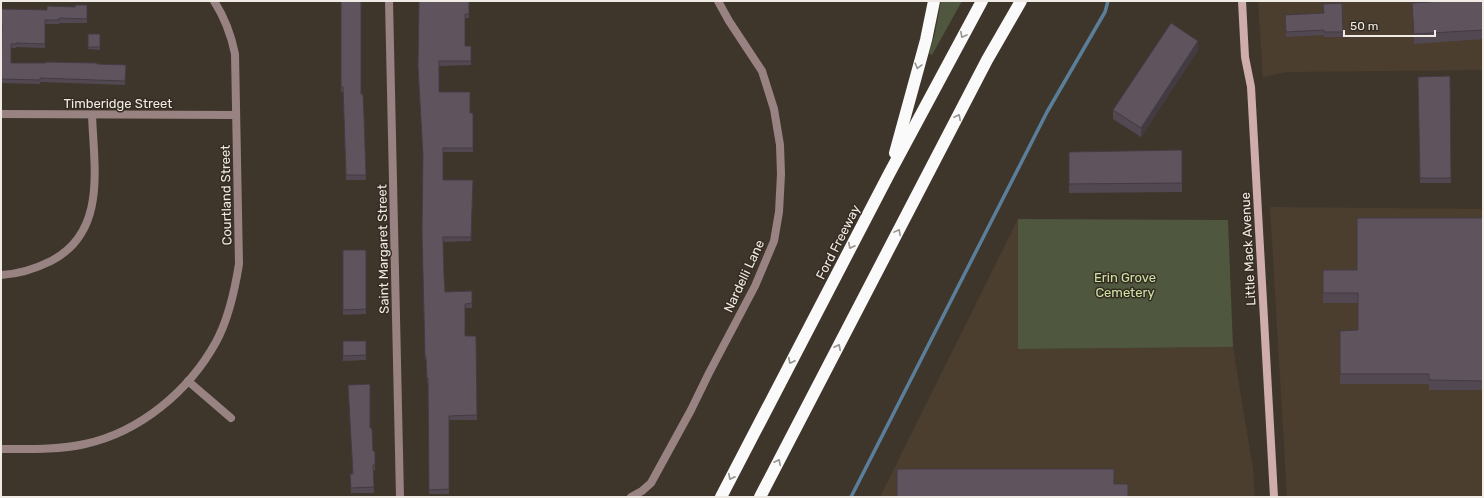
<svg xmlns="http://www.w3.org/2000/svg" width="1484" height="498" viewBox="0 0 1484 498" font-family="Rubik,sans-serif">
	<rect width="100%" height="100%" fill="#3f362b"/>
	<g fill="#4c3e2f">
		<polygon points="1258,1 1483,1 1483,70 1287,72 1263,77"/>
		<polygon points="1270,207 1483,209 1483,497 1287,497"/>
		<polygon points="1018,219 1018,349 1233,347 1253,469 1255,497 880,497"/>
	</g>
	<g fill="#4f573e">
		<polygon points="941,1 962,1 932,55 929,53 935,33"/>
		<polygon points="1018,219 1228,220 1233,347 1018,349"/>
	</g>
	<g fill="none" stroke-linecap="round" stroke-linejoin="round">
		<polyline stroke="#5b7f9a" stroke-width="3.5" points="851,497 1047,112 1105,12 1108,1"/>
		<g stroke="#988382" stroke-width="8">
			<polyline points="389,1 400,497"/>
			<polyline points="1,114 236,115"/>
			<path d="M1,275C19,274 35,269 51,261C107,232 94,168 92,115"/>
			<polyline points="188,381 231,418"/>
			<path d="M1,449C29,449 58,450 85,444C140,432 189,391 216,342C228,320 235,289 239,264L235,54C231,34 225,18 214,1"/>
			<polyline points="631,497 642,491 651,483 691,410 709,373 755,286 774,241 779,212 781,174 780,145 774,109 762,71 729,21 718,1"/>
		</g>
		<polyline stroke="#cfadad" stroke-width="8" points="1242,1 1245,57 1251,87 1274,497"/>
		<g stroke="#fafafa" stroke-width="12">
			<polyline points="895,153 926,40 934,1"/>
			<polyline points="721,497 889,174 982,1"/>
			<polyline points="760,497 987,60 1021,1"/>
		</g>
	</g>
	<g fill="#524851">
		<polygon points="469,1 469,18 465,18 465,46 471,46 471,65 439,66 439,92 470,113 473,113 473,152 443,152 443,180 473,180 471,241 443,242 444,275 445,292 472,291 472,308 465,308 465,336 476,336 477,420 449,420 449,494 429,494 428,383 427,383 426,360 425,360 422,235 423,159 418,70"/>
		<polygon points="1483,1 1483,39 1414,44 1412,3"/>
		<polygon points="1342,3 1343,37 1324,37 1324,35 1286,37 1285,15 1324,13"/>
		<polygon points="87,5 87,23 59,23 59,24 45,24 45,48 16,47 16,48 11,48 11,63 126,65 125,85 40,82 40,84 1,83 2,27 1,27 1,9 47,10"/>
		<polygon points="341,10 361,94 364,116 366,180 346,180 343,92 341,92"/>
		<polygon points="88,34 100,34 100,50 88,49"/>
		<polygon points="1198,50 1141,137 1113,119 1113,110"/>
		<polygon points="1450,76 1451,183 1420,183 1418,77"/>
		<polygon points="1182,150 1182,192 1069,193 1069,152"/>
		<polygon points="1483,218 1483,390 1429,390 1429,384 1340,384 1340,331 1358,330 1358,303 1323,303 1323,270 1357,270"/>
		<polygon points="343,250 366,250 366,314 343,315"/>
		<polygon points="343,341 366,341 366,360 343,361"/>
		<polygon points="370,428 373,451 375,451 375,470 373,470 374,493 351,493 350,474 352,474"/>
	</g>
	<polygon fill="#423b42" points="1198,41 1198,50 1141,137 1141,128"/>
	<g fill="#5f545e" stroke="#423b42">
		<polygon points="341,1 361,1 361,94 363,94 364,116 366,175 346,175 343,87 341,87"/>
		<polygon points="419,1 469,1 469,14 465,14 465,46 471,46 471,61 439,61 439,92 470,92 470,113 473,113 473,148 443,148 443,180 473,180 471,237 443,237 444,275 445,292 472,291 472,303 465,304 465,336 476,336 477,415 449,416 449,489 429,490 428,378 427,378 426,356 425,356 422,230 423,155 418,66"/>
		<polygon points="1445,1 1483,1 1483,30 1414,34 1412,3"/>
		<polygon points="1342,3 1343,32 1324,32 1324,30 1286,32 1285,15 1324,13 1323,4"/>
		<polygon points="75,5 87,5 87,19 59,18 59,20 45,20 45,44 16,43 16,44 11,44 11,63 46,63 46,62 97,63 97,64 126,65 125,81 40,78 40,80 1,79 2,23 1,23 1,9 47,10 47,6 75,7"/>
		<polygon points="1171,23 1198,41 1141,128 1113,110"/>
		<rect x="88" y="34" width="12" height="13"/>
		<polygon points="1450,76 1451,178 1420,178 1418,77"/>
		<polygon points="1182,150 1182,183 1069,184 1069,152"/>
		<polygon points="1357,218 1483,218 1483,381 1429,380 1429,374 1340,374 1340,331 1358,330 1358,293 1323,293 1323,270 1357,270"/>
		<polygon points="343,250 366,250 366,309 343,310"/>
		<polygon points="343,341 366,341 366,355 343,356"/>
		<polygon points="370,384 370,428 372,428 373,451 375,451 375,465 373,465 374,487 351,488 350,474 353,474 348,385"/>
		<polygon points="897,469 1114,469 1114,484 1128,484 1128,497 897,497"/>
	</g>
	<defs><path id="oneway-chevron" d="M-2-3.5L2.5 0L-2 3.5" fill="none" stroke-width="1.6" stroke-linecap="round" stroke-linejoin="round"/></defs>
	<g stroke="#97938e">
		<use href="#oneway-chevron" transform="translate(963 35) rotate(118)"/>
		<use href="#oneway-chevron" transform="translate(918 66) rotate(105)"/>
		<use href="#oneway-chevron" transform="translate(958 117) rotate(-63)"/>
		<use href="#oneway-chevron" transform="translate(898 232) rotate(-62)"/>
		<use href="#oneway-chevron" transform="translate(851 246) rotate(117)"/>
		<use href="#oneway-chevron" transform="translate(838 347) rotate(-63)"/>
		<use href="#oneway-chevron" transform="translate(791 361) rotate(117)"/>
		<use href="#oneway-chevron" transform="translate(778 462) rotate(-63)"/>
		<use href="#oneway-chevron" transform="translate(731 477) rotate(117)"/>
	</g>
	<g text-anchor="middle" dominant-baseline="central" stroke-width="3" stroke-linejoin="round" paint-order="stroke">
		<g font-size="13" fill="#f1ebe5" stroke="#342c22">
			<text x="118" y="103">Timberidge Street</text>
			<text transform="translate(226 195) rotate(-91)">Courtland Street</text>
			<text transform="translate(838 242) rotate(-63)">Ford Freeway</text>
			<text transform="translate(383 249) rotate(-91)">Saint Margaret Street</text>
			<text transform="translate(1248 249) rotate(-93)">Little Mack Avenue</text>
			<text transform="translate(744 276) rotate(-65)">Nardelli Lane</text>
		</g>
		<g font-size="13" fill="#cde3a2" stroke="#342c22">
			<text x="1125" y="277">Erin Grove<tspan x="1125" dy="15">Cemetery</tspan></text>
		</g>
	</g>
	<rect width="1484" height="498" fill="none" stroke="#f1ebe5" stroke-width="4"/>
	<path d="M1344 30v6h91v-6" fill="none" stroke="#f1ebe5" stroke-width="2"/>
	<text x="1350" y="30" font-size="12" fill="#f1ebe5" stroke="#342c22" stroke-width="3" paint-order="stroke">50 m</text>
</svg>
